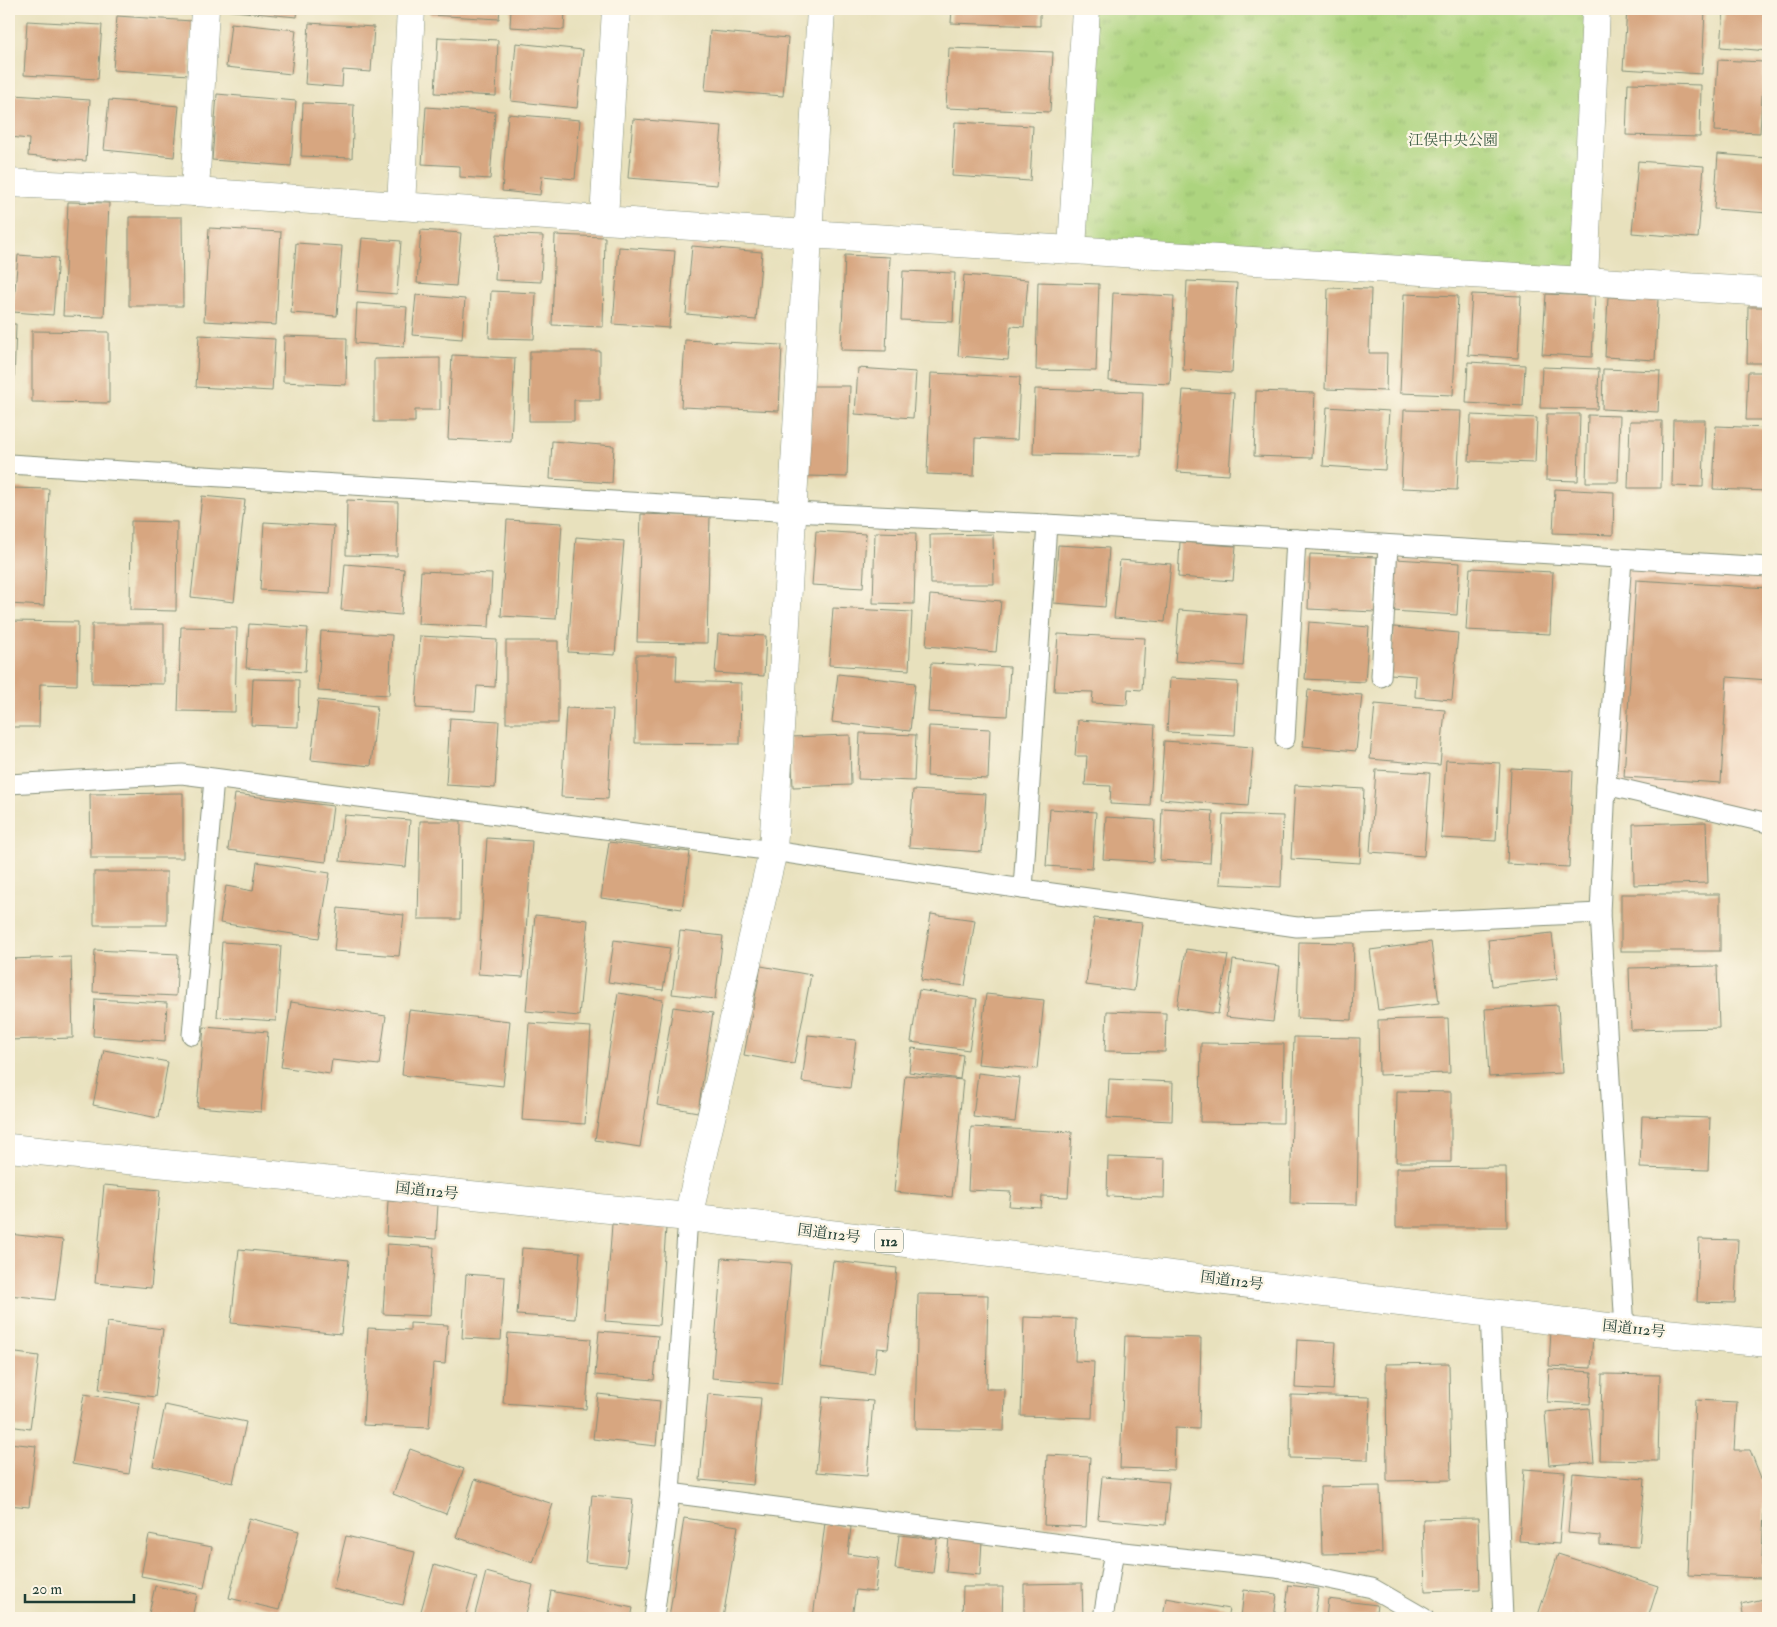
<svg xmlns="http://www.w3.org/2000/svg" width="1777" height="1627" viewBox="0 0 1777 1627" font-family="'IM FELL Double Pica','Noto Serif JP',serif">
	<defs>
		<pattern id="park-tufts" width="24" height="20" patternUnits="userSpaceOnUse" patternTransform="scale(1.25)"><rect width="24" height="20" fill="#add47f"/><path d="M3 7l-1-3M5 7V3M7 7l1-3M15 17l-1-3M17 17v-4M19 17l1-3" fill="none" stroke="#94b76e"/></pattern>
	</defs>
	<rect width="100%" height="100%" fill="#fcf5e5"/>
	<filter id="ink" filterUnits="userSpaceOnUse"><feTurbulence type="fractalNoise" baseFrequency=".02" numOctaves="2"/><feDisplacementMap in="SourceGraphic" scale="10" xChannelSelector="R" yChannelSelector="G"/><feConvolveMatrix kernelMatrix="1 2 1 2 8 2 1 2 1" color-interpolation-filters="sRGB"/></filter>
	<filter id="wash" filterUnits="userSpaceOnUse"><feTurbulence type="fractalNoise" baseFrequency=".0096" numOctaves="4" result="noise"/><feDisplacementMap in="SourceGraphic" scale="20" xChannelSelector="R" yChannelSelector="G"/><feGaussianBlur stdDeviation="1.12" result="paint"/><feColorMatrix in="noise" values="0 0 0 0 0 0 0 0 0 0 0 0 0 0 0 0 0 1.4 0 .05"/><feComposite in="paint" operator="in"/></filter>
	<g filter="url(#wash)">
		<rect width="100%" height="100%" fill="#e8e1bd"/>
		<polygon fill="#f1d5bd" points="1622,559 1768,567 1768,823 1606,785"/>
		<polygon fill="url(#park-tufts)" stroke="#66885a" points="1086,9 1596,9 1584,280 1072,249"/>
		<g id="blocks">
			<g fill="#d7a680">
				<polygon points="222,9 298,9 297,17 222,10"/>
				<polygon points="431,9 500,9 499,19 430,15"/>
				<polygon points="511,9 565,9 564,30 510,27"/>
				<polygon points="749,9 778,9 778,11 749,10"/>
				<polygon points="952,9 1040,9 1040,26 951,23"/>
				<polygon points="1627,9 1705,9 1702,74 1623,69"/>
				<polygon points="1724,9 1768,9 1768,51 1721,47"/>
				<polygon points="117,16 192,21 189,75 113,70"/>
				<polygon points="27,21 102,25 98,79 24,75"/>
				<polygon points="231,23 296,30 291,74 226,67"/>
				<polygon points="309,23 374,27 371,72 343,70 342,87 305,84"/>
				<polygon points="710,31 788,38 783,96 705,90"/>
				<polygon points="438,37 498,40 496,96 435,93"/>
				<polygon points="516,43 583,50 577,108 511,101"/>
				<polygon points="949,48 1053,52 1050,112 946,108"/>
				<polygon points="1718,60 1764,62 1760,133 1714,131"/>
				<polygon points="1628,83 1701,85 1700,137 1626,135"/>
				<polygon points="217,94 296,101 291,166 212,160"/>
				<polygon points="14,95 90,100 86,161 28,156 29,139 10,137"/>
				<polygon points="109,100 179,106 174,157 104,150"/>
				<polygon points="303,103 354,105 352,158 301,156"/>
				<polygon points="426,107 495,112 490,179 460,177 460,166 422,164"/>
				<polygon points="508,114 580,120 575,179 542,176 540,195 502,191"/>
				<polygon points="633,119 722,126 717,185 628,178"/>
				<polygon points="955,122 1033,126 1030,181 952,176"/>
				<polygon points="1718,154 1768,158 1768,213 1714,209"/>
				<polygon points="1638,161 1704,166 1698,238 1632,233"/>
				<polygon points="68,202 109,203 104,317 63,316"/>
				<polygon points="129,217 182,217 183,306 129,306"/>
				<polygon points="209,228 281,232 276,325 204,321"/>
				<polygon points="421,230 461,233 456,286 417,283"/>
				<polygon points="497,234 543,236 541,282 495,280"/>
				<polygon points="555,235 605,237 603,327 552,325"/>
				<polygon points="362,238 401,241 397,294 357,291"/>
				<polygon points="296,243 342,246 337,316 291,313"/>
				<polygon points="692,246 762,252 756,320 686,314"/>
				<polygon points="619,247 675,251 669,328 613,324"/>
				<polygon points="18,255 58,258 53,315 13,312"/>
				<polygon points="845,255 890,257 886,351 841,350"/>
				<polygon points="903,271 955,273 953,322 901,320"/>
				<polygon points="964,275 1028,280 1024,327 1011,326 1008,360 958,356"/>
				<polygon points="1187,281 1237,283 1232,373 1183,370"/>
				<polygon points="1038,282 1099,284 1096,371 1036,370"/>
				<polygon points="1328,288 1371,289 1369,353 1387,353 1386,391 1325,389"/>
				<polygon points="491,291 536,293 534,339 489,338"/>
				<polygon points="1113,293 1174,296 1170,384 1109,381"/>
				<polygon points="1404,294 1458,296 1453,395 1400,393"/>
				<polygon points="1472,294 1521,296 1518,358 1468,355"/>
				<polygon points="1546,294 1595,296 1592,357 1542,354"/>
				<polygon points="416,295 465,299 462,339 412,335"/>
				<polygon points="1608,297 1658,299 1655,360 1605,357"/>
				<polygon points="357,303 407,307 404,347 355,343"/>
				<polygon points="1748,307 1768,307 1768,363 1747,363"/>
				<polygon points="9,324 16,324 14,383 9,383"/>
				<polygon points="32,331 109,332 109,403 32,402"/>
				<polygon points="199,335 275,339 272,391 196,387"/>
				<polygon points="284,336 347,338 346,385 283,382"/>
				<polygon points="685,340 782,345 779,411 681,407"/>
				<polygon points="530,351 600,351 600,400 574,400 574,421 529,421"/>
				<polygon points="452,355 515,358 511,442 448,439"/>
				<polygon points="440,358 440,410 415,410 415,422 374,422 374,359"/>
				<polygon points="1468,362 1525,365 1523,406 1466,403"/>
				<polygon points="1542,367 1599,369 1597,409 1540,408"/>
				<polygon points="858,368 916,372 913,418 855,414"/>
				<polygon points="1603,369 1660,371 1658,412 1602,409"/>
				<polygon points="1748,372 1768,372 1768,420 1746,420"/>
				<polygon points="931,373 1020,377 1017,440 975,438 974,476 927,474"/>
				<polygon points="811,386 850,386 847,477 808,476"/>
				<polygon points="1035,389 1143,392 1141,456 1033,454"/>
				<polygon points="1183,390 1234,393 1229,475 1177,472"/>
				<polygon points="1256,391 1315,393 1312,458 1254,456"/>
				<polygon points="1327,407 1389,411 1385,470 1323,466"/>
				<polygon points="1404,410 1461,411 1457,490 1401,488"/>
				<polygon points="1547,414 1580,414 1578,481 1546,480"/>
				<polygon points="1471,415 1537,418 1535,463 1469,461"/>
				<polygon points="1588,415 1620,416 1618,482 1586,482"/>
				<polygon points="1673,420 1705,420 1703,487 1672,486"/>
				<polygon points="1630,421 1662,421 1661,488 1628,488"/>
				<polygon points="1716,426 1768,428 1768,491 1713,489"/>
				<polygon points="552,441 614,446 612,483 550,479"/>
				<polygon points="9,488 49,489 44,606 9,604"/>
				<polygon points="1555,489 1614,492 1613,535 1553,533"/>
				<polygon points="202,496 245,500 234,602 191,597"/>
				<polygon points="347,500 398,502 397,556 346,555"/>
				<polygon points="641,514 710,516 707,643 637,642"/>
				<polygon points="507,520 562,523 556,619 501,616"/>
				<polygon points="131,521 177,522 176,611 130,610"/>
				<polygon points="264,522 334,526 330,594 260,590"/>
				<polygon points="816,531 866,534 863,588 812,585"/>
				<polygon points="875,532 916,533 914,604 873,603"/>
				<polygon points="993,534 994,584 931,584 930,535"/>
				<polygon points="576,537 624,541 615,655 568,652"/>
				<polygon points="1180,542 1236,546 1233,581 1178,577"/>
				<polygon points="1058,545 1109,548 1105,607 1054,603"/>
				<polygon points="1310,554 1377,557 1375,612 1308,609"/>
				<polygon points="1396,559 1460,563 1457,615 1392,611"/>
				<polygon points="1120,560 1171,564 1165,622 1114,618"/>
				<polygon points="345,564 404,569 401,615 341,610"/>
				<polygon points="1470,568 1553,572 1550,634 1466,630"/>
				<polygon points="421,571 492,574 489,627 418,624"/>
				<polygon points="1636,580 1768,588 1768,680 1727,677 1721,783 1624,777"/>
				<polygon points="930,595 1001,601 996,652 926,646"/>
				<polygon points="833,608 912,612 909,670 829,665"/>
				<polygon points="1179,610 1247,615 1243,666 1175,661"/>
				<polygon points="9,621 78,622 77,685 40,684 39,727 9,727"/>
				<polygon points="1309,622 1369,627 1365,682 1305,679"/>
				<polygon points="92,624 164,624 164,684 92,683"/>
				<polygon points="249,624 308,628 305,672 246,668"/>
				<polygon points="181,627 237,628 235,712 178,711"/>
				<polygon points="1394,627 1458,633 1452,700 1415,697 1416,676 1390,674"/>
				<polygon points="321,631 392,635 389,695 318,691"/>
				<polygon points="718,634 766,636 764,676 715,673"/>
				<polygon points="1058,634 1145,638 1142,690 1128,689 1127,705 1092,703 1093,692 1054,691"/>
				<polygon points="420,636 497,640 495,687 477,686 475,711 416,708"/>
				<rect x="506" y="641" width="52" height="82"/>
				<polygon points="636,655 677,655 676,681 741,683 740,744 635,743"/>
				<polygon points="931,663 1010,667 1007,716 928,712"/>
				<polygon points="838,674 915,683 910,731 832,722"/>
				<polygon points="1170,678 1238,682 1235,735 1167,732"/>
				<polygon points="253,679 299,680 298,727 251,725"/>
				<polygon points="1308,690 1362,695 1356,751 1303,746"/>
				<polygon points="318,700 377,706 371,766 311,760"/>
				<polygon points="1375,704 1445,710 1440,765 1370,759"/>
				<polygon points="566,708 613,710 608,799 561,797"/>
				<polygon points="450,718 499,721 495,788 446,785"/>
				<polygon points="1078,720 1155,725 1150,806 1110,804 1111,786 1085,785 1087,756 1075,756"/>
				<polygon points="929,726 990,729 988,779 927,776"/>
				<polygon points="860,733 916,735 914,781 858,779"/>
				<polygon points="850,735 851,785 793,787 791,737"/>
				<polygon points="1164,741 1253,747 1248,806 1160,799"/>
				<polygon points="1446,760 1500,763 1496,841 1441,838"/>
				<polygon points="1511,768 1573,771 1569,867 1507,864"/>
				<polygon points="1376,770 1430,773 1424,856 1370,852"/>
				<polygon points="1295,785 1364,789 1360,863 1291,859"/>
				<polygon points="913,790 986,794 982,852 909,847"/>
				<polygon points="183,793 183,858 91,858 90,794"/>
				<polygon points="235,794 333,806 326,862 228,850"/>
				<polygon points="1162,808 1213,811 1210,863 1160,860"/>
				<polygon points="1050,809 1096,812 1092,869 1046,866"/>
				<polygon points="1223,814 1283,816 1281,887 1220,884"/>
				<polygon points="344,815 410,820 406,867 340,861"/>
				<polygon points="1106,817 1155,820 1153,862 1103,859"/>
				<polygon points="420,821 461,821 460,919 418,919"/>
				<polygon points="1706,822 1708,883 1634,885 1633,824"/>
				<polygon points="487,838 532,841 523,977 478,974"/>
				<polygon points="609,842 690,852 682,909 601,898"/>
				<polygon points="257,862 330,873 319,938 220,923 226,886 253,891"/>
				<rect x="94" y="872" width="73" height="53"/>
				<rect x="1621" y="894" width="99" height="57"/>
				<polygon points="338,908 404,915 399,956 334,951"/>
				<polygon points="931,914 975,920 965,986 921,980"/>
				<polygon points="535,915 588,920 579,1016 526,1011"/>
				<polygon points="1094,918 1142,923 1134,991 1086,985"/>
				<polygon points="680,931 723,936 715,999 672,994"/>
				<polygon points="1552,933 1557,979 1492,986 1488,940"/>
				<polygon points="614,940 670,948 663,990 608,982"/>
				<polygon points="222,942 281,946 276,1021 217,1017"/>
				<polygon points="1299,942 1354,943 1352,1020 1297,1018"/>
				<polygon points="1431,942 1439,1003 1378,1010 1370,950"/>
				<polygon points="1186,949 1228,955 1218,1014 1177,1008"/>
				<polygon points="95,950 178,954 176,996 93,992"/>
				<polygon points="71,957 73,1038 9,1040 9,959"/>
				<polygon points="1233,960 1280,966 1273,1022 1226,1017"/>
				<polygon points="761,966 811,975 794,1064 744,1055"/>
				<polygon points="1717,966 1719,1028 1631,1030 1629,968"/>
				<polygon points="919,990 977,999 969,1050 911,1042"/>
				<polygon points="618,993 663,1000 640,1147 595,1140"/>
				<polygon points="986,994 1044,1000 1037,1069 978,1064"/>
				<polygon points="95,999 167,1003 165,1041 93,1036"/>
				<polygon points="291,1002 386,1016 379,1065 332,1060 330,1074 281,1067"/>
				<polygon points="1558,1005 1562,1073 1489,1077 1485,1009"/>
				<polygon points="673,1007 713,1013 698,1112 657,1105"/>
				<polygon points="409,1010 510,1021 503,1086 402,1075"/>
				<polygon points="1107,1011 1166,1013 1165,1052 1105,1051"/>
				<polygon points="1448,1018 1450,1073 1379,1075 1378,1020"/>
				<polygon points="529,1023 591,1027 585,1124 522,1120"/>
				<polygon points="204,1027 268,1032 261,1112 197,1107"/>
				<polygon points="808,1035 856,1040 850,1088 802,1082"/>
				<polygon points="1294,1037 1360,1038 1357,1205 1290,1204"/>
				<polygon points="1201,1043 1284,1044 1283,1123 1200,1122"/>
				<polygon points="912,1048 963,1055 960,1079 909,1072"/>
				<polygon points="104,1050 168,1062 158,1118 93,1105"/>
				<polygon points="978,1073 1020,1078 1015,1122 973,1117"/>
				<polygon points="905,1075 963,1080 952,1197 894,1192"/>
				<polygon points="1109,1079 1173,1082 1172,1121 1107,1118"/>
				<polygon points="1397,1091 1451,1092 1451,1162 1396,1162"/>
				<polygon points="1642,1116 1710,1118 1708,1170 1640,1168"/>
				<polygon points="971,1127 1072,1132 1068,1197 1042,1196 1041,1208 1009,1206 1011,1192 968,1190"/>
				<polygon points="1108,1157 1165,1159 1164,1198 1107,1196"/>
				<polygon points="1506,1167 1507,1227 1396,1227 1396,1168"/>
				<polygon points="104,1185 160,1190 151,1288 95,1283"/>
				<polygon points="388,1201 438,1204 436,1239 386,1236"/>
				<polygon points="612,1224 666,1228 659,1325 605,1321"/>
				<polygon points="9,1234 63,1240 55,1300 9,1295"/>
				<polygon points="1699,1239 1738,1240 1735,1303 1697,1302"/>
				<polygon points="387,1244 434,1247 430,1316 383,1314"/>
				<polygon points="522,1248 580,1252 575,1319 517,1315"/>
				<polygon points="239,1249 349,1260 341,1334 231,1323"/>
				<polygon points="722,1258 791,1263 781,1384 712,1378"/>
				<polygon points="833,1261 897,1268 888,1349 877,1348 874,1374 821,1367"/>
				<polygon points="466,1274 505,1277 501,1340 462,1338"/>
				<polygon points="918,1294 988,1295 986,1389 1005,1389 1004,1431 915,1429"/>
				<polygon points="1024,1317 1076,1319 1075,1361 1094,1362 1092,1418 1021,1416"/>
				<polygon points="107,1322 163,1329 155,1397 99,1390"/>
				<polygon points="410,1323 448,1325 445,1364 433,1363 429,1428 363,1425 368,1328 410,1330"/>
				<polygon points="1551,1330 1593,1333 1591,1368 1549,1366"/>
				<polygon points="599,1331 658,1336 654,1380 595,1375"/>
				<polygon points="508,1333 591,1339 586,1409 503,1403"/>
				<polygon points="1125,1336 1201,1338 1199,1429 1175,1428 1174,1470 1120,1468"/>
				<polygon points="1297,1340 1336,1342 1333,1390 1295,1388"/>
				<polygon points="9,1352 39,1356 30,1429 9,1426"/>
				<polygon points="1449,1363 1451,1480 1387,1481 1386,1364"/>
				<polygon points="1549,1369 1592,1372 1590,1404 1547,1402"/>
				<polygon points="1602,1374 1660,1375 1658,1461 1600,1460"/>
				<polygon points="84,1394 140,1403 129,1474 72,1464"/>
				<polygon points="598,1394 660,1401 656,1446 593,1439"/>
				<polygon points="708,1394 761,1398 753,1485 700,1480"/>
				<polygon points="1291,1395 1370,1397 1368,1460 1290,1458"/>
				<polygon points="823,1397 873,1401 867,1476 816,1472"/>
				<polygon points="1695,1400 1737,1402 1734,1450 1750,1450 1765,1488 1761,1578 1688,1575"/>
				<polygon points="165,1405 246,1422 233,1483 153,1466"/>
				<polygon points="1589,1408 1594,1462 1549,1465 1545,1412"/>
				<polygon points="9,1443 36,1446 29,1507 9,1505"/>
				<polygon points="410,1449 464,1469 446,1514 393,1494"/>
				<polygon points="1047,1455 1090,1457 1086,1527 1044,1525"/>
				<polygon points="1524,1469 1565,1472 1559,1544 1519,1541"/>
				<polygon points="1573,1473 1645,1479 1639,1547 1600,1545 1600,1536 1568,1533"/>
				<polygon points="1102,1477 1169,1482 1165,1525 1098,1519"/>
				<polygon points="475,1479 553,1504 533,1563 456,1537"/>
				<polygon points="1380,1486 1382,1553 1322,1554 1320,1487"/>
				<polygon points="592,1495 633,1499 626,1566 585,1562"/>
				<polygon points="249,1518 299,1531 279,1610 229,1598"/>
				<polygon points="684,1518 738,1526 723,1618 669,1618"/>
				<polygon points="1478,1518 1480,1589 1425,1591 1423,1519"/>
				<polygon points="825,1523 851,1527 848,1554 879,1558 875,1592 856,1590 852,1618 813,1618"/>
				<polygon points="149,1535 212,1547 204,1588 141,1576"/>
				<polygon points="899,1535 937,1539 933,1573 895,1569"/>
				<polygon points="346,1536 415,1552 403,1605 333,1589"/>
				<polygon points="949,1537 982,1540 980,1575 946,1572"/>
				<polygon points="1558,1554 1658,1586 1648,1618 1537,1618"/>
				<polygon points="434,1565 477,1577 465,1618 419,1618"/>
				<polygon points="486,1572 533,1585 525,1618 474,1618"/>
				<polygon points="1082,1583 1083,1618 1024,1618 1024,1584"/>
				<polygon points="1289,1585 1319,1589 1314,1618 1284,1618"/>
				<polygon points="155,1586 197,1594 192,1618 148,1618"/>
				<polygon points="963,1587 1003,1587 1002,1618 962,1618"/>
				<polygon points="1244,1590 1277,1594 1274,1618 1241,1618"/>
				<polygon points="551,1591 633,1608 631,1618 546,1618"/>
				<polygon points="1166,1598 1229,1609 1227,1618 1163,1618"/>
				<polygon points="1768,1598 1768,1618 1744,1618 1741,1604"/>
				<polygon points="1328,1599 1377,1605 1375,1618 1326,1618"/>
			</g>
		</g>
	</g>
	<g filter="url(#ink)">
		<use href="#blocks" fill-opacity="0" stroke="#848f78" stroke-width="1"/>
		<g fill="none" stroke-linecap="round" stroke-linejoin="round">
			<g stroke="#848f78" stroke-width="21">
				<g id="lane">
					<polyline points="9,464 793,512 1047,524 1768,567"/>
					<polyline points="1622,559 1606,785 1600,913 1625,1329"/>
					<polyline points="1381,677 1388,545"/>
					<polyline points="1285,739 1296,539"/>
					<polyline points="9,784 182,774 773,851 1023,889 1297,927 1600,913"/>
					<polyline points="1606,785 1768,823"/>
					<polyline points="1023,889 1047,524"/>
					<polyline points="192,1035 214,779"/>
					<polyline points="1490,1312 1503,1618"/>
					<polyline points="670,1493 1114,1551 1276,1568 1372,1588 1424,1618"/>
					<polyline points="654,1618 670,1493 688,1217"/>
					<polyline points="1103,1618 1114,1551"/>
				</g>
			</g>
			<g stroke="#848f78" stroke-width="29">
				<g id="street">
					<polyline points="9,183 195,192 807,234 1768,292"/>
					<polyline points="195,192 205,9"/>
					<polyline points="401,206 411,9"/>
					<polyline points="604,219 616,9"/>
					<polyline points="1072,249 1086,9"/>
					<polyline points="1584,280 1596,9"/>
					<polyline points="688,1217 773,851 821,9"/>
				</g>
			</g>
			<g stroke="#848f78" stroke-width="29">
				<polyline id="highway" points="9,1148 688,1217 1625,1329 1768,1343"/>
			</g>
			<use href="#lane" stroke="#fff" stroke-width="19"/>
			<use href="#street" stroke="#fff" stroke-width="28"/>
			<use href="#highway" stroke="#fff" stroke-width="28"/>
		</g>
	</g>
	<g text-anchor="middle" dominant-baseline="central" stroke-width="4.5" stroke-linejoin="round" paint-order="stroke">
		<rect fill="#fcf5e5" stroke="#617469" stroke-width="1" x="875" y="1229.5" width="28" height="23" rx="4"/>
		<g font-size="14" font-weight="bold" fill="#1f3d34">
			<text x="889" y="1241">112</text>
		</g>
		<g font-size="15" fill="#3b5b43" stroke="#fcf5e5">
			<text x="1453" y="140">江俣中央公園</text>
		</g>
		<g font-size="15" fill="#1f3d34" stroke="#fcf5e5">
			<text transform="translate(427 1191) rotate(6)">国道112号</text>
			<text transform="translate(829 1234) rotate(7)">国道112号</text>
			<text transform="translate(1232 1281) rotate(7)">国道112号</text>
			<text transform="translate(1634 1329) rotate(6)">国道112号</text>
		</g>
	</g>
	<rect width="1777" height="1627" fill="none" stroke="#fcf5e5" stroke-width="30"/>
	<path d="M25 1594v8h109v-8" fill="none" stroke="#1f3d34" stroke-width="2.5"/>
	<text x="32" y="1594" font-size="15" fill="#1f3d34" stroke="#fcf5e5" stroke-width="4" paint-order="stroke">20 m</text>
</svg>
